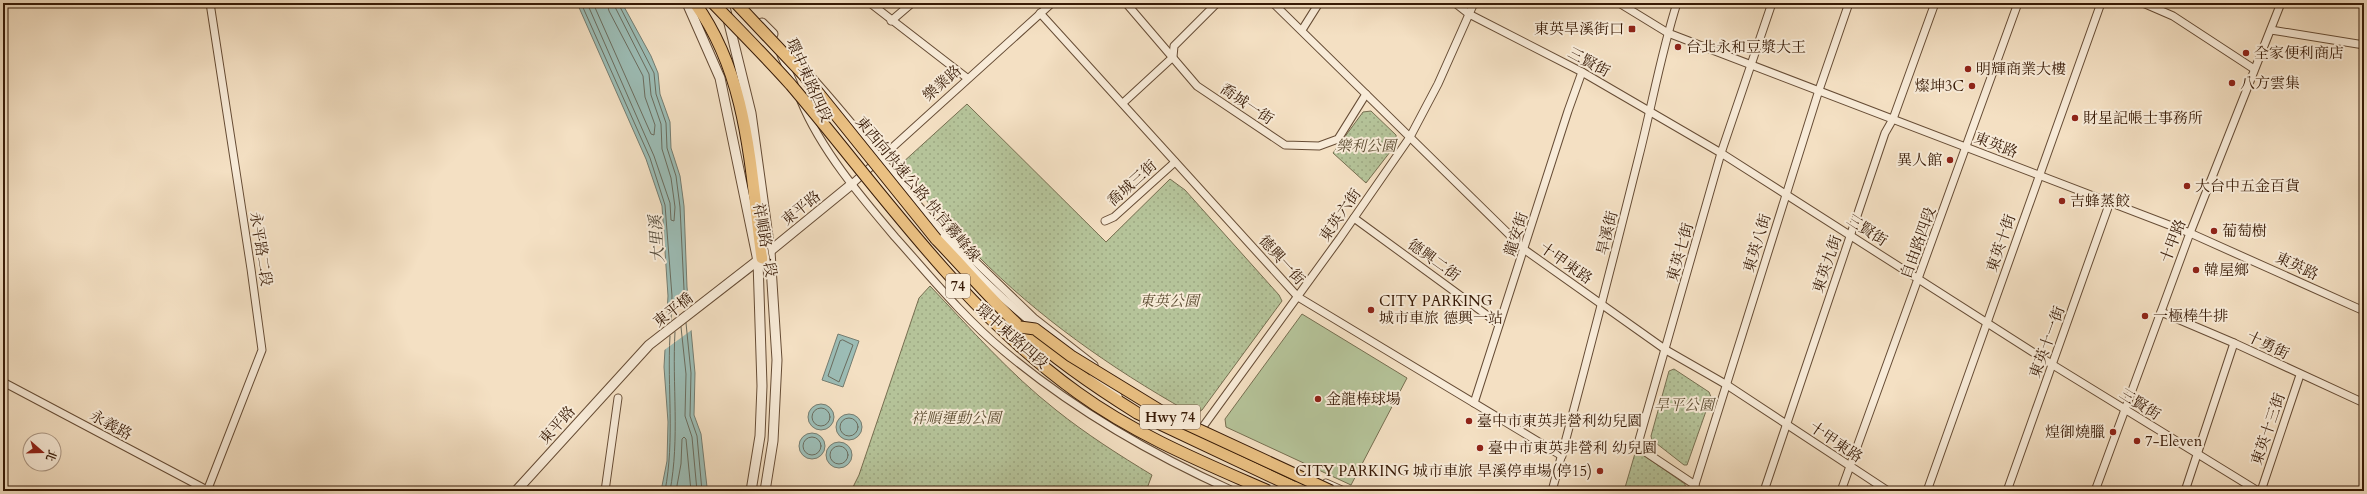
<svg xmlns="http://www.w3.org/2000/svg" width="2367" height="494" viewBox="0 0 2367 494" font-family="Cardo,'Noto Serif TC',serif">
	<defs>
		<pattern id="park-dots" width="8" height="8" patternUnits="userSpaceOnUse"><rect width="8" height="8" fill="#b5c399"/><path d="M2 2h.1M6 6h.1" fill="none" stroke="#9ca782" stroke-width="1.8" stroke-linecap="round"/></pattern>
	</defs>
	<rect width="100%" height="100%" fill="#f4e0c3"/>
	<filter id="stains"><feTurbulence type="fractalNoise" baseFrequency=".005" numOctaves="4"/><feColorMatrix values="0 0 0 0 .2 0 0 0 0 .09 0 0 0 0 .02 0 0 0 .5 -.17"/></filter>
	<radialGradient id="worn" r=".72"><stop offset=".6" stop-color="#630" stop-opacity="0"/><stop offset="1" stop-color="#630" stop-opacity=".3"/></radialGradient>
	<g fill="url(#park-dots)" stroke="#766e50">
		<path d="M967,104L1106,242L1170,179L1185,190L1279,295L1282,301L1202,410L1197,413L1187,411C1111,368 1038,317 977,255C952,230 929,203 905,177L901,164Z"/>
		<polygon points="1371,111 1396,135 1397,143 1366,183 1333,153 1363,112"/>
		<path d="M930,286C970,328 1010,374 1056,410C1086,434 1119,455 1152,475L1146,491H851L859,475L919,298Z"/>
		<polygon points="1674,369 1709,392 1711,397 1687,465 1684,465 1652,440 1651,436 1669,371"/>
		<polygon points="1636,450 1685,484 1686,491 1624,491"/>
	</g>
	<polygon fill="#b5c399" stroke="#766e50" points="1302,314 1407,378 1351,485 1226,427 1225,419"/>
	<g fill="#9cbdb6" stroke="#747c70">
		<polygon points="577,3 622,3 651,56 658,73 660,94 670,122 671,148 680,176 684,206 687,287 695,373 694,415 701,434 707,487 705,491 661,491 667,461 668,422 664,367 668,296 662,206 646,159"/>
		<polygon points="838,334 859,341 843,387 822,380"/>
		<circle cx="821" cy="417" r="13"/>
		<circle cx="849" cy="427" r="13"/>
		<circle cx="812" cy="446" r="13"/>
		<circle cx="839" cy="455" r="13"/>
	</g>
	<polygon fill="#f4e0c3" points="690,299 693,329 663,351 665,318"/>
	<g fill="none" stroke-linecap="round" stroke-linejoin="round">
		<g stroke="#6a6c5e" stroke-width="1">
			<polyline points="581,3 650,158 665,205 672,296 671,321"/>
			<polyline points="587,3 654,156 670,203 671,220 674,221 675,207 671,178 662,149 661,124 651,95 649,74 613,3"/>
			<polyline points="593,3 651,134 654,135 655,125 645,97 643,76 609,11 607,3"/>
			<polyline points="618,3 654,73 656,94 666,123 667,148 676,176 680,207 685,310"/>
			<polyline points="686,323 691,373 690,416 697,436 702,491"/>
			<polyline points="681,327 686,374 685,416 692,437 697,491"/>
			<polygon points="843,340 853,345 839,382 828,376 840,341"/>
			<circle cx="821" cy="417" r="9"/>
			<circle cx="849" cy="427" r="9"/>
			<circle cx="812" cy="446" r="9"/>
			<circle cx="839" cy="455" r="9"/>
			<path d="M665,491C675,439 667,388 670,336"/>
			<path d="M670,491C680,438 672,385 675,332"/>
			<polyline points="676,491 681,464 682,439 684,437 686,439 691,491"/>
		</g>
		<g stroke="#664c35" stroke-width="9">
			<g id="minor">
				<polyline points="870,3 967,78"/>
				<polyline points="1126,3 1197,86 1285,145 1319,146 1338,139 1366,94"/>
				<polyline points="1273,3 1525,250 1666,350 1727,385 1888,491"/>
				<polyline points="1455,3 1469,14 1582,72 1721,153 2053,365 2258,491"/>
				<polyline points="1619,3 1668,33 2190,233 2364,311"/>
				<polyline points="2143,3 2173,16 2254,69"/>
				<polyline points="1040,13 1298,297 1562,456"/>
				<polyline points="891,21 912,3"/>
				<polyline points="1302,30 1319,3"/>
				<polyline points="2271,30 2364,45"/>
				<polyline points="781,55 794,84"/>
				<path d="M809,74C863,133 909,197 961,256C984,283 1012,306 1039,329"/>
				<path d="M801,101C821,150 861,197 895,237C930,276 963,317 1004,351C1073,409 1151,454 1233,491"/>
				<polyline points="1123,103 1173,57 1174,46 1217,3"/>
				<polyline points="852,184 1052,3"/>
				<polyline points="1354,218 1499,324"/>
				<polyline points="1105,221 1114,217 1175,162"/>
				<polyline points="952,239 1034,318 1094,365"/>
				<polyline points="2161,312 2234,343 2364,403"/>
				<polyline points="1093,374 1118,396"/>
				<polyline points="3,382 207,490"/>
				<polyline points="1474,403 1568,111 1582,72"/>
				<polyline points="1202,428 1340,238 1410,137 1438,84 1474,3"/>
				<polyline points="1326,483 1344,491"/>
				<polyline points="1298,484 1313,491"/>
				<polyline points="1695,485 1644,451 1639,440 1721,153 1772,3"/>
				<polyline points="207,491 262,350 251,269 210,3"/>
				<polyline points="605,491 618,398"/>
				<path d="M1552,491C1582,380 1611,268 1639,156C1652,105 1661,53 1677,3"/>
				<polyline points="1693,491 1819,90 1849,3"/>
				<polyline points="1764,491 1885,133 1893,119 1935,3"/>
				<polyline points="1841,491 2018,3"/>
				<polyline points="1927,491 2101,3"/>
				<polyline points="2007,491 2110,202"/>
				<polyline points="2095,491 2190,233 2281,3"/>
				<polyline points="2185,491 2234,343"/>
				<polyline points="2261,491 2300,375"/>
			</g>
		</g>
		<g stroke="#664c35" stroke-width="11">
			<g id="tertiary">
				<polyline points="687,3 720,78 758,261 762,386 760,436 751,491"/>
				<polyline points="724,3 751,113 770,251 777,360 773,441 765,491"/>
				<polyline points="762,23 773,34"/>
				<polyline points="516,491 649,345 770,251 852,184"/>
			</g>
		</g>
		<g stroke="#371a06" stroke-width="13">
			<g id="trunk">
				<path d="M695,3C749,78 750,169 762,258"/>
				<path d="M936,239C965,269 992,301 1022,329C1057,361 1097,388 1137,413L1302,491"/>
			</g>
		</g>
		<use href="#minor" stroke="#f8ebd8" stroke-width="7"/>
		<use href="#tertiary" stroke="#f8ebd8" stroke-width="9"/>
		<use href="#trunk" stroke="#eac082" stroke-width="11"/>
		<g stroke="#371a06" stroke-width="13" stroke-linecap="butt">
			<g id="trunk-bridge">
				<path d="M713,3C739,30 766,57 791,85C882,192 962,310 1078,393C1136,435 1202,462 1268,491"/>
				<polyline points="736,3 803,74 936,239"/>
				<polyline points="1020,327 1035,329 1071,356 1169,416 1331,491"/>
			</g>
		</g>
		<use href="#trunk-bridge" stroke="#eac082" stroke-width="11"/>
	</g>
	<g fill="#8f2418" stroke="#f8ebd8" stroke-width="1.5">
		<rect x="1628" y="25" width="8" height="8" rx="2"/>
		<circle cx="1678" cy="47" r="4"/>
		<circle cx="2246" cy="53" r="4"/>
		<circle cx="1968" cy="69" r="4"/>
		<circle cx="2232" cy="83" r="4"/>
		<circle cx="1972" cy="86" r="4"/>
		<circle cx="2075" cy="118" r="4"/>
		<circle cx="1950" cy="160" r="4"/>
		<circle cx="2187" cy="186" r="4"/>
		<circle cx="2062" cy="201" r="4"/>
		<circle cx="2214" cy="231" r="4"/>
		<circle cx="2196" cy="270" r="4"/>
		<circle cx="1371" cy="310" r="4"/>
		<circle cx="2145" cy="316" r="4"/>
		<circle cx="1318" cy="399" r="4"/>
		<circle cx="1469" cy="421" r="4"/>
		<circle cx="2113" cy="432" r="4"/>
		<circle cx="2137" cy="441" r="4"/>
		<circle cx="1480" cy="448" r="4"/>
		<circle cx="1600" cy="471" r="4"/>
	</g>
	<g text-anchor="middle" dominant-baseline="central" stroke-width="4" stroke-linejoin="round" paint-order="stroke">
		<g fill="#f8ebd8" stroke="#715945" stroke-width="1">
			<rect x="946" y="274" width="24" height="24" rx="3"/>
			<rect x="1140" y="405" width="60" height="24" rx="3"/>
		</g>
		<g font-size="14" font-weight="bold" fill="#371a06">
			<text x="958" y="286">74</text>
			<text x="1170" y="417">Hwy 74</text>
		</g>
		<g font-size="15" fill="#371a06" stroke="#f8ebd8" text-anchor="start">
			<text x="1624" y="29" text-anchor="end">東英旱溪街口</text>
			<text x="1686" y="47">台北永和豆漿大王</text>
			<text x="2254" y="53">全家便利商店</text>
			<text x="1976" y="69">明輝商業大樓</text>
			<text x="2240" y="83">八方雲集</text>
			<text x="1964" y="86" text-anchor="end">燦坤3C</text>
			<text x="2083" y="118">財星記帳士事務所</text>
			<text x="1942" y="160" text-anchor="end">異人館</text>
			<text x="2195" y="186">大台中五金百貨</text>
			<text x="2070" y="201">吉蜂蒸餃</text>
			<text x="2222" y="231">葡萄樹</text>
			<text x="2204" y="270">韓屋鄉</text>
			<text x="1379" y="301">CITY PARKING<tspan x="1379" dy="17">城市車旅 德興一站</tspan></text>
			<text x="2153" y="316">一極棒牛排</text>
			<text x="1326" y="399">金龍棒球場</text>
			<text x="1477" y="421">臺中市東英非營利幼兒園</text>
			<text x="2105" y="432" text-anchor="end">煌御燒臘</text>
			<text x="2145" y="441">7-Eleven</text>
			<text x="1488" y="448">臺中市東英非營利 幼兒園</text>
			<text x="1592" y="471" text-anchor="end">CITY PARKING 城市車旅 旱溪停車場(停15)</text>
		</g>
		<g font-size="15" fill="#371a06" stroke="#f8ebd8">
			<text transform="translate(1589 62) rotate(28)">三賢街</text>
			<text transform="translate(809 80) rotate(66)">環中東路四段</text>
			<text transform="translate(942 83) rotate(-42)">樂業路</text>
			<text transform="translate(1247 104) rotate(34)">喬城一街</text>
			<text transform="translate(1996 145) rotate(21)">東英路</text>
			<text transform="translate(1132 183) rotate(-42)">喬城三街</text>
			<text transform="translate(918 189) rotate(50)">東西向快速公路 快官霧峰線</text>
			<text transform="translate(801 208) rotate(-39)">東平路</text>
			<text transform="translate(1340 215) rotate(-55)">東英六街</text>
			<text transform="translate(1867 230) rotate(33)">三賢街</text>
			<text transform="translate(1607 233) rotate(-76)">旱溪街</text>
			<text transform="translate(1516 234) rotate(-72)">龍安街</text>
			<text transform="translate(765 240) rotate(80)">祥順路一段</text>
			<text transform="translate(2173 241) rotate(-69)">十甲路</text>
			<text transform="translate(1757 243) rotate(-73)">東英八街</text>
			<text transform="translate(1918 243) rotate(-70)">自由路四段</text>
			<text transform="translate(2001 243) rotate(-71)">東英十街</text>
			<text transform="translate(261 249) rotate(81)">永平路二段</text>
			<text transform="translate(1680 252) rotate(-74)">東英七街</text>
			<text transform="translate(1282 260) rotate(48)">德興一街</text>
			<text transform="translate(1434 260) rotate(36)">德興二街</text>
			<text transform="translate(1566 263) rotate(35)">十甲東路</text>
			<text transform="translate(1827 264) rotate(-71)">東英九街</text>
			<text transform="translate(2297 266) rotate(25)">東英路</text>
			<text transform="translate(673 310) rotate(-38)">東平橋</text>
			<text transform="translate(1012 336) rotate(41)">環中東路四段</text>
			<text transform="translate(2047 342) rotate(-70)">東英十一街</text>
			<text transform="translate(2268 345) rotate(26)">十勇街</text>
			<text transform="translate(2140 404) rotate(32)">三賢街</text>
			<text transform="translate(111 425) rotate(28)">永義路</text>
			<text transform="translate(557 425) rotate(-48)">東平路</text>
			<text transform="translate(2268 429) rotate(-71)">東英十三街</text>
			<text transform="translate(1836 442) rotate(34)">十甲東路</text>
		</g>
		<g font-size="15" font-style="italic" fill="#5d4d32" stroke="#f8ebd8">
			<text x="1366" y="146">樂利公園</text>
			<text x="1169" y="301">東英公園</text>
			<text x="1684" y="405">旱平公園</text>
			<text x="956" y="418">祥順運動公園</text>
		</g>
		<g font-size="16" font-style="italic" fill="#554b3b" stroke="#f8ebd8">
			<text transform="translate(657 239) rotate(-94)">大里溪</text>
		</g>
	</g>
	<rect width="2367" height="494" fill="none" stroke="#f4e0c3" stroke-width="16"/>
	<rect x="4" y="4" width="2359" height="486" fill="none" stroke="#371a06" stroke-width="2"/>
	<rect x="8" y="8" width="2351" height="478" fill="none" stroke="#371a06"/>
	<g transform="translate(42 452) rotate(110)"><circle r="19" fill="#f8ebd8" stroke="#ab9784"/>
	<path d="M0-3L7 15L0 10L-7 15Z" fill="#8f2418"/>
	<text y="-6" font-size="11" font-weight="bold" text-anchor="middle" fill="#371a06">北</text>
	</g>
	<rect width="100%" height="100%" filter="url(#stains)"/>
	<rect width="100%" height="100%" fill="url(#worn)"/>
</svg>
